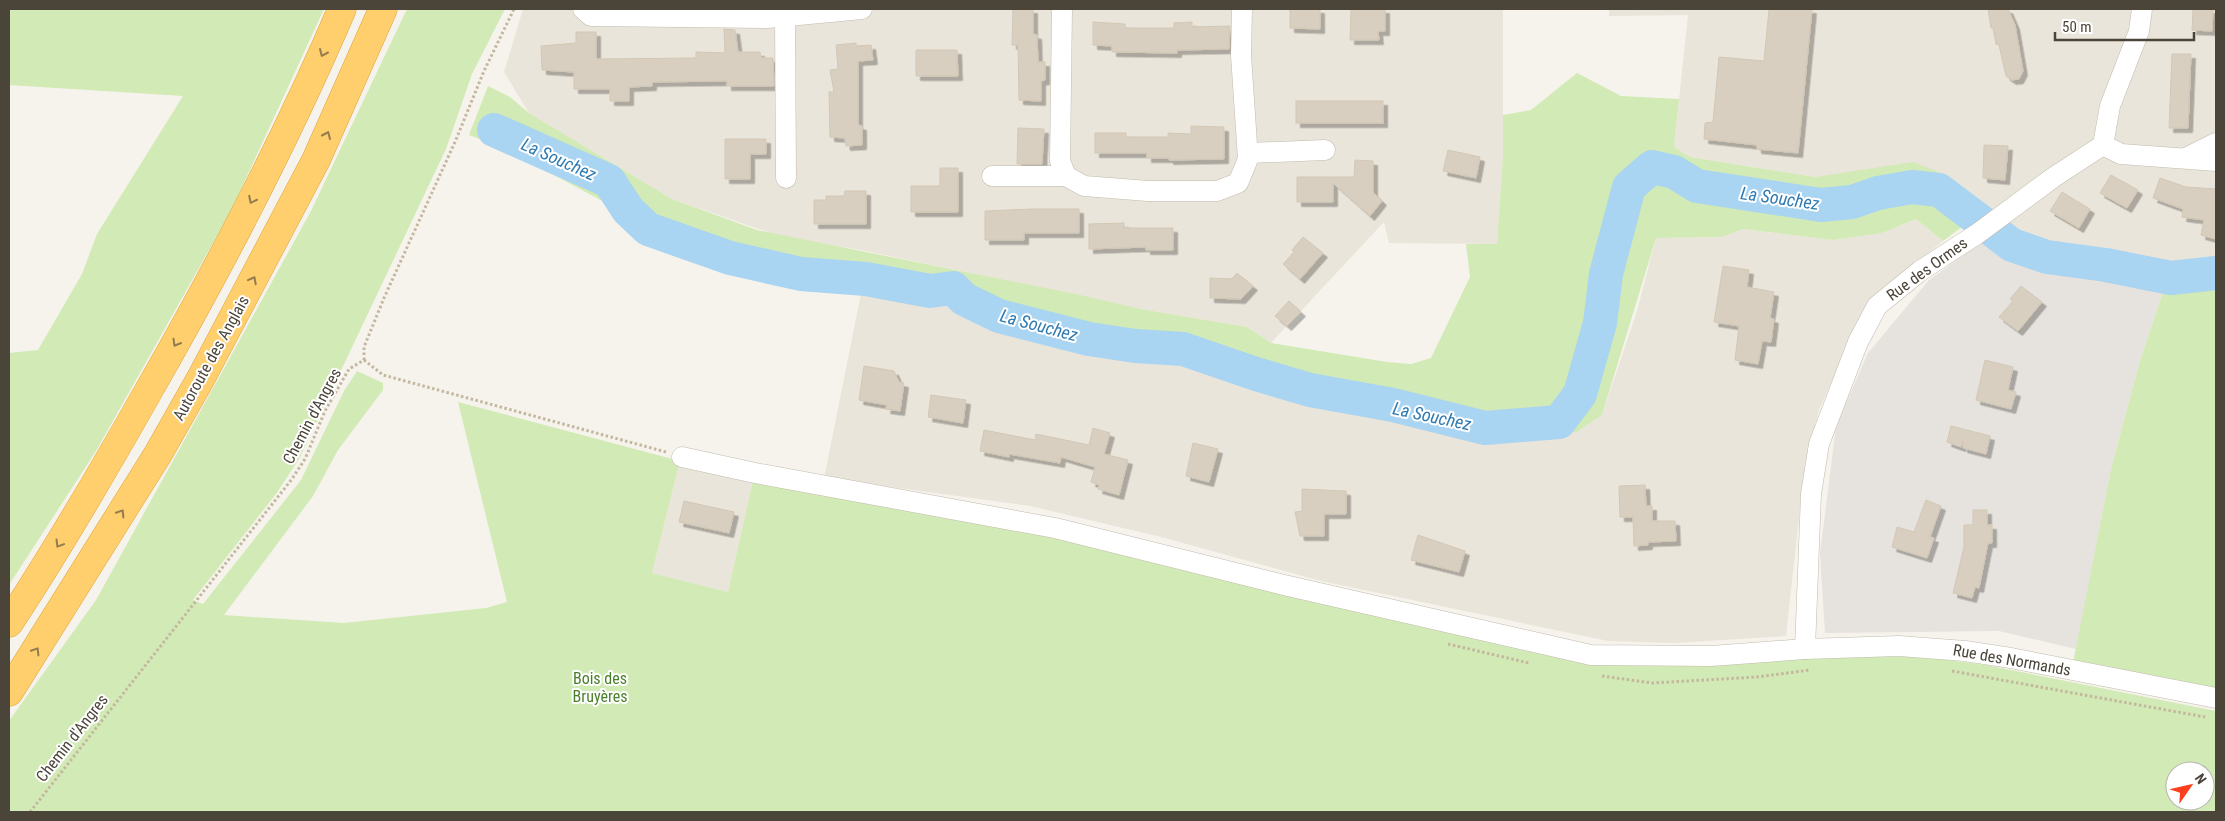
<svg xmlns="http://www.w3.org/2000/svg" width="2225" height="821" viewBox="0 0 2225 821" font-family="'Roboto Condensed',sans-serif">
	<defs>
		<filter id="shadow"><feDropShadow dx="4.5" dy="4.5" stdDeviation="0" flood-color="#0004"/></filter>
	</defs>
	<rect width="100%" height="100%" fill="#f6f3ec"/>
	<g fill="#eae5da">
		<polygon points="523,9 1503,9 1503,155 1497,244 1389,243 1384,222 1271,343 1247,327 1141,309 861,250 779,236 672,199 529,113 504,72"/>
		<polygon points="1609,9 2216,9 2216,269 2155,270 2050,249 2005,228 1986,209 1836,175 1815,177 1690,157 1674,147 1688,15 1609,16"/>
		<polygon points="1916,219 1943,241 1889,285 1864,310 1819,410 1805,464 1786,636 1674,643 1608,641 1321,581 1161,537 1030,506 824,478 862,288 950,301 1063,340 1121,350 1153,362 1206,363 1222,368 1249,385 1323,408 1432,428 1473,440 1523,437 1577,432 1602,415 1637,311 1656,238 1722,237 1743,229 1833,240 1882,233"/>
		<polygon points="680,461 753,480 728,592 652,573"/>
	</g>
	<polygon fill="#e6e2dd" points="1982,242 2042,266 2112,276 2164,289 2140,361 2111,469 2076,649 1999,631 1825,633 1820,554 1836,426 1868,353 1929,280"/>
	<g fill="#d2eab5" fill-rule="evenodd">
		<polygon points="9,9 324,9 231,211 96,451 9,585 9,353 38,350 82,274 97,234 183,96 9,85"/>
		<path d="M407,9H505L472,74L446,149L299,459L276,494L193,600L203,604L301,480L344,391L357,371L383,383V390L338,450L313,496L224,615L344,623L486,608L507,602L458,402L680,461L652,573L728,592L753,480L993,523L1493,639L1712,663L1893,653L1986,665L2216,711V812H9V721L96,600L311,211ZM2175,771H2205V801H2175Z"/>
		<polygon points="1577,73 1621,96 1679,99 1674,147 1690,157 1815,177 1913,162 1941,173 1986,209 1943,241 1916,219 1882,233 1833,240 1743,229 1722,237 1656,238 1602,415 1577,432 1473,440 1432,428 1323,408 1249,385 1222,368 1206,363 1153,362 1121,350 1063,340 950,301 862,288 774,280 721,270 625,230 606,203 502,147 469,135 488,86 510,97 529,113 672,199 757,230 1080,295 1141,309 1247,327 1271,343 1387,362 1411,364 1431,358 1470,277 1466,244 1497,244 1503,155 1503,115 1531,110"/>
		<polygon points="2216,279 2216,689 2073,663 2111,469 2140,361 2164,289 2172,281"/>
	</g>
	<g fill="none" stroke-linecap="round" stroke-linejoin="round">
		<polyline stroke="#a9d4f2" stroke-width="34" points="494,130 609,181 628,210 648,229 730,258 801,274 866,279 930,291 953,288 964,299 999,316 1089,339 1135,346 1183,349 1256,374 1310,390 1393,405 1485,428 1559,422 1580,394 1600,323 1606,274 1629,187 1652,167 1674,172 1697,186 1821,205 1852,202 1878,193 1912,187 1939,190 2012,245 2047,257 2106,265 2171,278 2216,273"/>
	</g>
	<g fill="#d8cfc1" stroke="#d3c7b4" filter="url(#shadow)">
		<polygon points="1013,9 1033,9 1033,34 1037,35 1038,62 1045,62 1045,80 1041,81 1041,101 1019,100 1018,45 1012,45"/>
		<polygon points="1290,9 1320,9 1320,29 1290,28"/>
		<polygon points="1351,9 1385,9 1385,31 1378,31 1379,40 1350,40"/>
		<polygon points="1769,9 1812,9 1798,153 1757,149 1757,145 1704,139 1705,123 1713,122 1719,57 1764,61"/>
		<polygon points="1988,9 2008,9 2015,25 2023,71 2019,79 2012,80 2006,76 1999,45 1996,44 1993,28 1991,28"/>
		<polygon points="2193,9 2213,9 2212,31 2192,30"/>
		<polygon points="1093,22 1125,24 1125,28 1174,28 1174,23 1192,22 1192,27 1230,26 1229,49 1177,50 1177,53 1112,52 1112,46 1093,45"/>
		<polygon points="724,29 735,30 738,52 760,52 761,58 773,58 774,86 727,86 727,81 652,82 652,86 629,87 629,101 610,101 610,89 574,89 574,72 542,70 541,46 576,43 576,32 596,32 596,59 696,58 696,52 725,53"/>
		<polygon points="856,43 856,46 871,45 873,60 858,61 858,125 862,126 862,145 846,146 845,138 830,137 829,92 834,92 830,70 838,69 836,45"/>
		<polygon points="916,50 957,50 958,76 916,76"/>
		<polygon points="2172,54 2191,54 2188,128 2169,128"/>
		<rect x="1296" y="101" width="87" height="22"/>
		<polygon points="1191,126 1224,127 1224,159 1169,160 1169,158 1147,158 1147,153 1095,153 1095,133 1126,133 1126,137 1168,137 1168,133 1191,134"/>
		<polygon points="1018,128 1044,129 1042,164 1017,164"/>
		<polygon points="725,139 766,139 766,154 750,154 750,179 725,179"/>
		<polygon points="1984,145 2008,146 2005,180 1983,178"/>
		<polygon points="1448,150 1480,157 1476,178 1443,171"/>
		<polygon points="1355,160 1373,161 1373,192 1382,201 1370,216 1333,183 1333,202 1297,202 1297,177 1354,177"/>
		<polygon points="940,168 958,168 958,212 911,212 911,186 940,186"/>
		<polygon points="2111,175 2138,190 2127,208 2100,193"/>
		<polygon points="2160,178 2186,187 2216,189 2216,239 2201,235 2204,220 2182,217 2183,209 2153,198"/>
		<polygon points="845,191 866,191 866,224 814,224 814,200 826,200 826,196 844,196"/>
		<polygon points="2062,192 2090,209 2079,228 2050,211"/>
		<polygon points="1032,209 1079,209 1079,233 1024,233 1024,240 985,240 985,211"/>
		<polygon points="1124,223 1124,228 1173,228 1173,250 1146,250 1146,247 1089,249 1089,224"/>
		<polygon points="1303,237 1323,253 1300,279 1283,264 1294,252 1292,250"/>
		<polygon points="1723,266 1749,270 1747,287 1774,292 1770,318 1774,319 1771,342 1762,341 1758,364 1735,360 1739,326 1714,322"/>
		<polygon points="1237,273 1253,286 1241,299 1210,298 1210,278 1232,279"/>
		<polygon points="2021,286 2042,302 2018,331 1999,317 2013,301 2010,299"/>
		<polygon points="1289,301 1301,312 1287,326 1275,316"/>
		<polygon points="1985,360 2013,367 2008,390 2016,392 2011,409 1976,400"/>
		<polygon points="864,366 894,371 899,382 904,383 900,411 886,409 887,405 859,400"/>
		<polygon points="931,395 966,400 963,423 928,417"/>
		<polygon points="1951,426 1990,436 1986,454 1963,448 1963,441 1961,447 1947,442"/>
		<polygon points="1093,428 1110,433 1104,454 1128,460 1119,495 1098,489 1099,485 1091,482 1095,467 1061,457 1060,463 1009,454 1009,457 980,451 984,430 1035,440 1036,434 1089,445"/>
		<polygon points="1193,443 1218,449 1209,482 1186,476"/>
		<polygon points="1645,485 1646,506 1652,506 1652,521 1675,521 1676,541 1648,542 1648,545 1634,546 1633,517 1620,517 1619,486"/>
		<polygon points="1302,489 1346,491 1346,514 1324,514 1324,536 1300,536 1295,512 1302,511"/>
		<polygon points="1926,500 1941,506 1930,537 1934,538 1927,558 1892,547 1897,527 1914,532"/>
		<polygon points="684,501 734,512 729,533 679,522"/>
		<polygon points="1973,510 1987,510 1987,525 1992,525 1992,543 1988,543 1979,588 1975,587 1972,598 1953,593 1964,547 1964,525 1973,525"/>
		<polygon points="1418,535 1465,551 1459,572 1411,560"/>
	</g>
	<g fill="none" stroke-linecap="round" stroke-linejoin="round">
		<g stroke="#c2bbae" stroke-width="21">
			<g id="minor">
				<polyline points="583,9 591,16 767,18 862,9"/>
				<polyline points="1062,9 1060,161 1066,176 1084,186 1148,191 1217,191 1238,183 1248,159 1241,55 1242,9"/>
				<polyline points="785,16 786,178"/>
				<polyline points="2103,145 2121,154 2216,161"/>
				<polyline points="1248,153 1325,150"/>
				<polyline points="2186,158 2216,143"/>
				<polyline points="992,176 1066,176"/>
				<polyline points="682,457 755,473 1055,528 1284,585 1591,655 1711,656 1805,649 1899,646 1965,651 2011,658 2216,698"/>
				<polyline points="1805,649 1811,494 1819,444 1858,342 1877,306 1920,271 1977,234 2054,177 2103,145 2110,106 2139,31 2142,9"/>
			</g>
		</g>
		<g stroke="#e0a43c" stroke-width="29">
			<g id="highway">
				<path d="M9,623C59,547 105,468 149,390C220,266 286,140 342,9"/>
				<polyline points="9,692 158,454 201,378 316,160 383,9"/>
			</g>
		</g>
		<g stroke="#c4b79f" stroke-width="3" stroke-dasharray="2.5 2.5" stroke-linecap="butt">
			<polyline points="364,360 364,347 384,298 455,142 484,71 514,9"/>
			<polyline points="364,360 383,375 666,452"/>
			<polyline points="1448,644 1529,663"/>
			<polyline points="1952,671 2205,717"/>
			<polyline points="1602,676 1652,683 1757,677 1810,670"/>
			<polyline points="30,812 292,479 305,459 325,411 349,369 364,360"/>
		</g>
		<use href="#minor" stroke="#fff" stroke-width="20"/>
		<use href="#highway" stroke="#ffcf6e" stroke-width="28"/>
	</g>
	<defs><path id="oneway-chevron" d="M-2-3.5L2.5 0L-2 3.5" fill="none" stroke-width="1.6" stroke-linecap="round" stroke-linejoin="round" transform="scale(1.25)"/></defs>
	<g stroke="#937c4e">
		<use href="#oneway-chevron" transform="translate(323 53) rotate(114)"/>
		<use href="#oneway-chevron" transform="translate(327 135) rotate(-66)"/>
		<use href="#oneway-chevron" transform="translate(252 200) rotate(117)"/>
		<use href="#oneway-chevron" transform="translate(253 280) rotate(-62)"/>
		<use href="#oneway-chevron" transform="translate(176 343) rotate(120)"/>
		<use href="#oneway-chevron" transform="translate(121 513) rotate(-58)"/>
		<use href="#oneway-chevron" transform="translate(59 544) rotate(121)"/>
		<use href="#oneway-chevron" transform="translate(36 651) rotate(-58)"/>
	</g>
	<g text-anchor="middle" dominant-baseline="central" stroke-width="4" stroke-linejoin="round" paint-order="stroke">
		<g font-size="16" fill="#4b4439" stroke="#fff">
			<text transform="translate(1927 269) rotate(-36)">Rue des Ormes</text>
			<text transform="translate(211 358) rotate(-61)">Autoroute des Anglais</text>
			<text transform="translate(312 416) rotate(-62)">Chemin d'Angres</text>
			<text transform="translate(2012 660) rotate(10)">Rue des Normands</text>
			<text transform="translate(72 738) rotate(-52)">Chemin d'Angres</text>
		</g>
		<g font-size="16" fill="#4a7f2a" stroke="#fff">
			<text x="600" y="678">Bois des<tspan x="600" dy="18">Bruyères</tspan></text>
		</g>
		<g font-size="18" font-style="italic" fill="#2e7ab2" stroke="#fff">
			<text transform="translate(559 159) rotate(24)">La Souchez</text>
			<text transform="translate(1780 198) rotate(8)">La Souchez</text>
			<text transform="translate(1039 325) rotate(15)">La Souchez</text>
			<text transform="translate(1432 416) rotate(12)">La Souchez</text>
		</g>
	</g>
	<rect width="2225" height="821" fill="none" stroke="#4b4439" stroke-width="20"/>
	<g transform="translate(2190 786) rotate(56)"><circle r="24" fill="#ffffff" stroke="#b7b4b0"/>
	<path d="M0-4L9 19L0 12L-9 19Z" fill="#fc3f1d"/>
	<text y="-8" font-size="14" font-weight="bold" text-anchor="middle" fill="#4b4439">N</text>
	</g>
	<path d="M2055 32v8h139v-8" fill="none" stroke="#4b4439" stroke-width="2.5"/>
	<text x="2062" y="32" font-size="15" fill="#4b4439" stroke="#ffffff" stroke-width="4" paint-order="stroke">50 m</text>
</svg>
